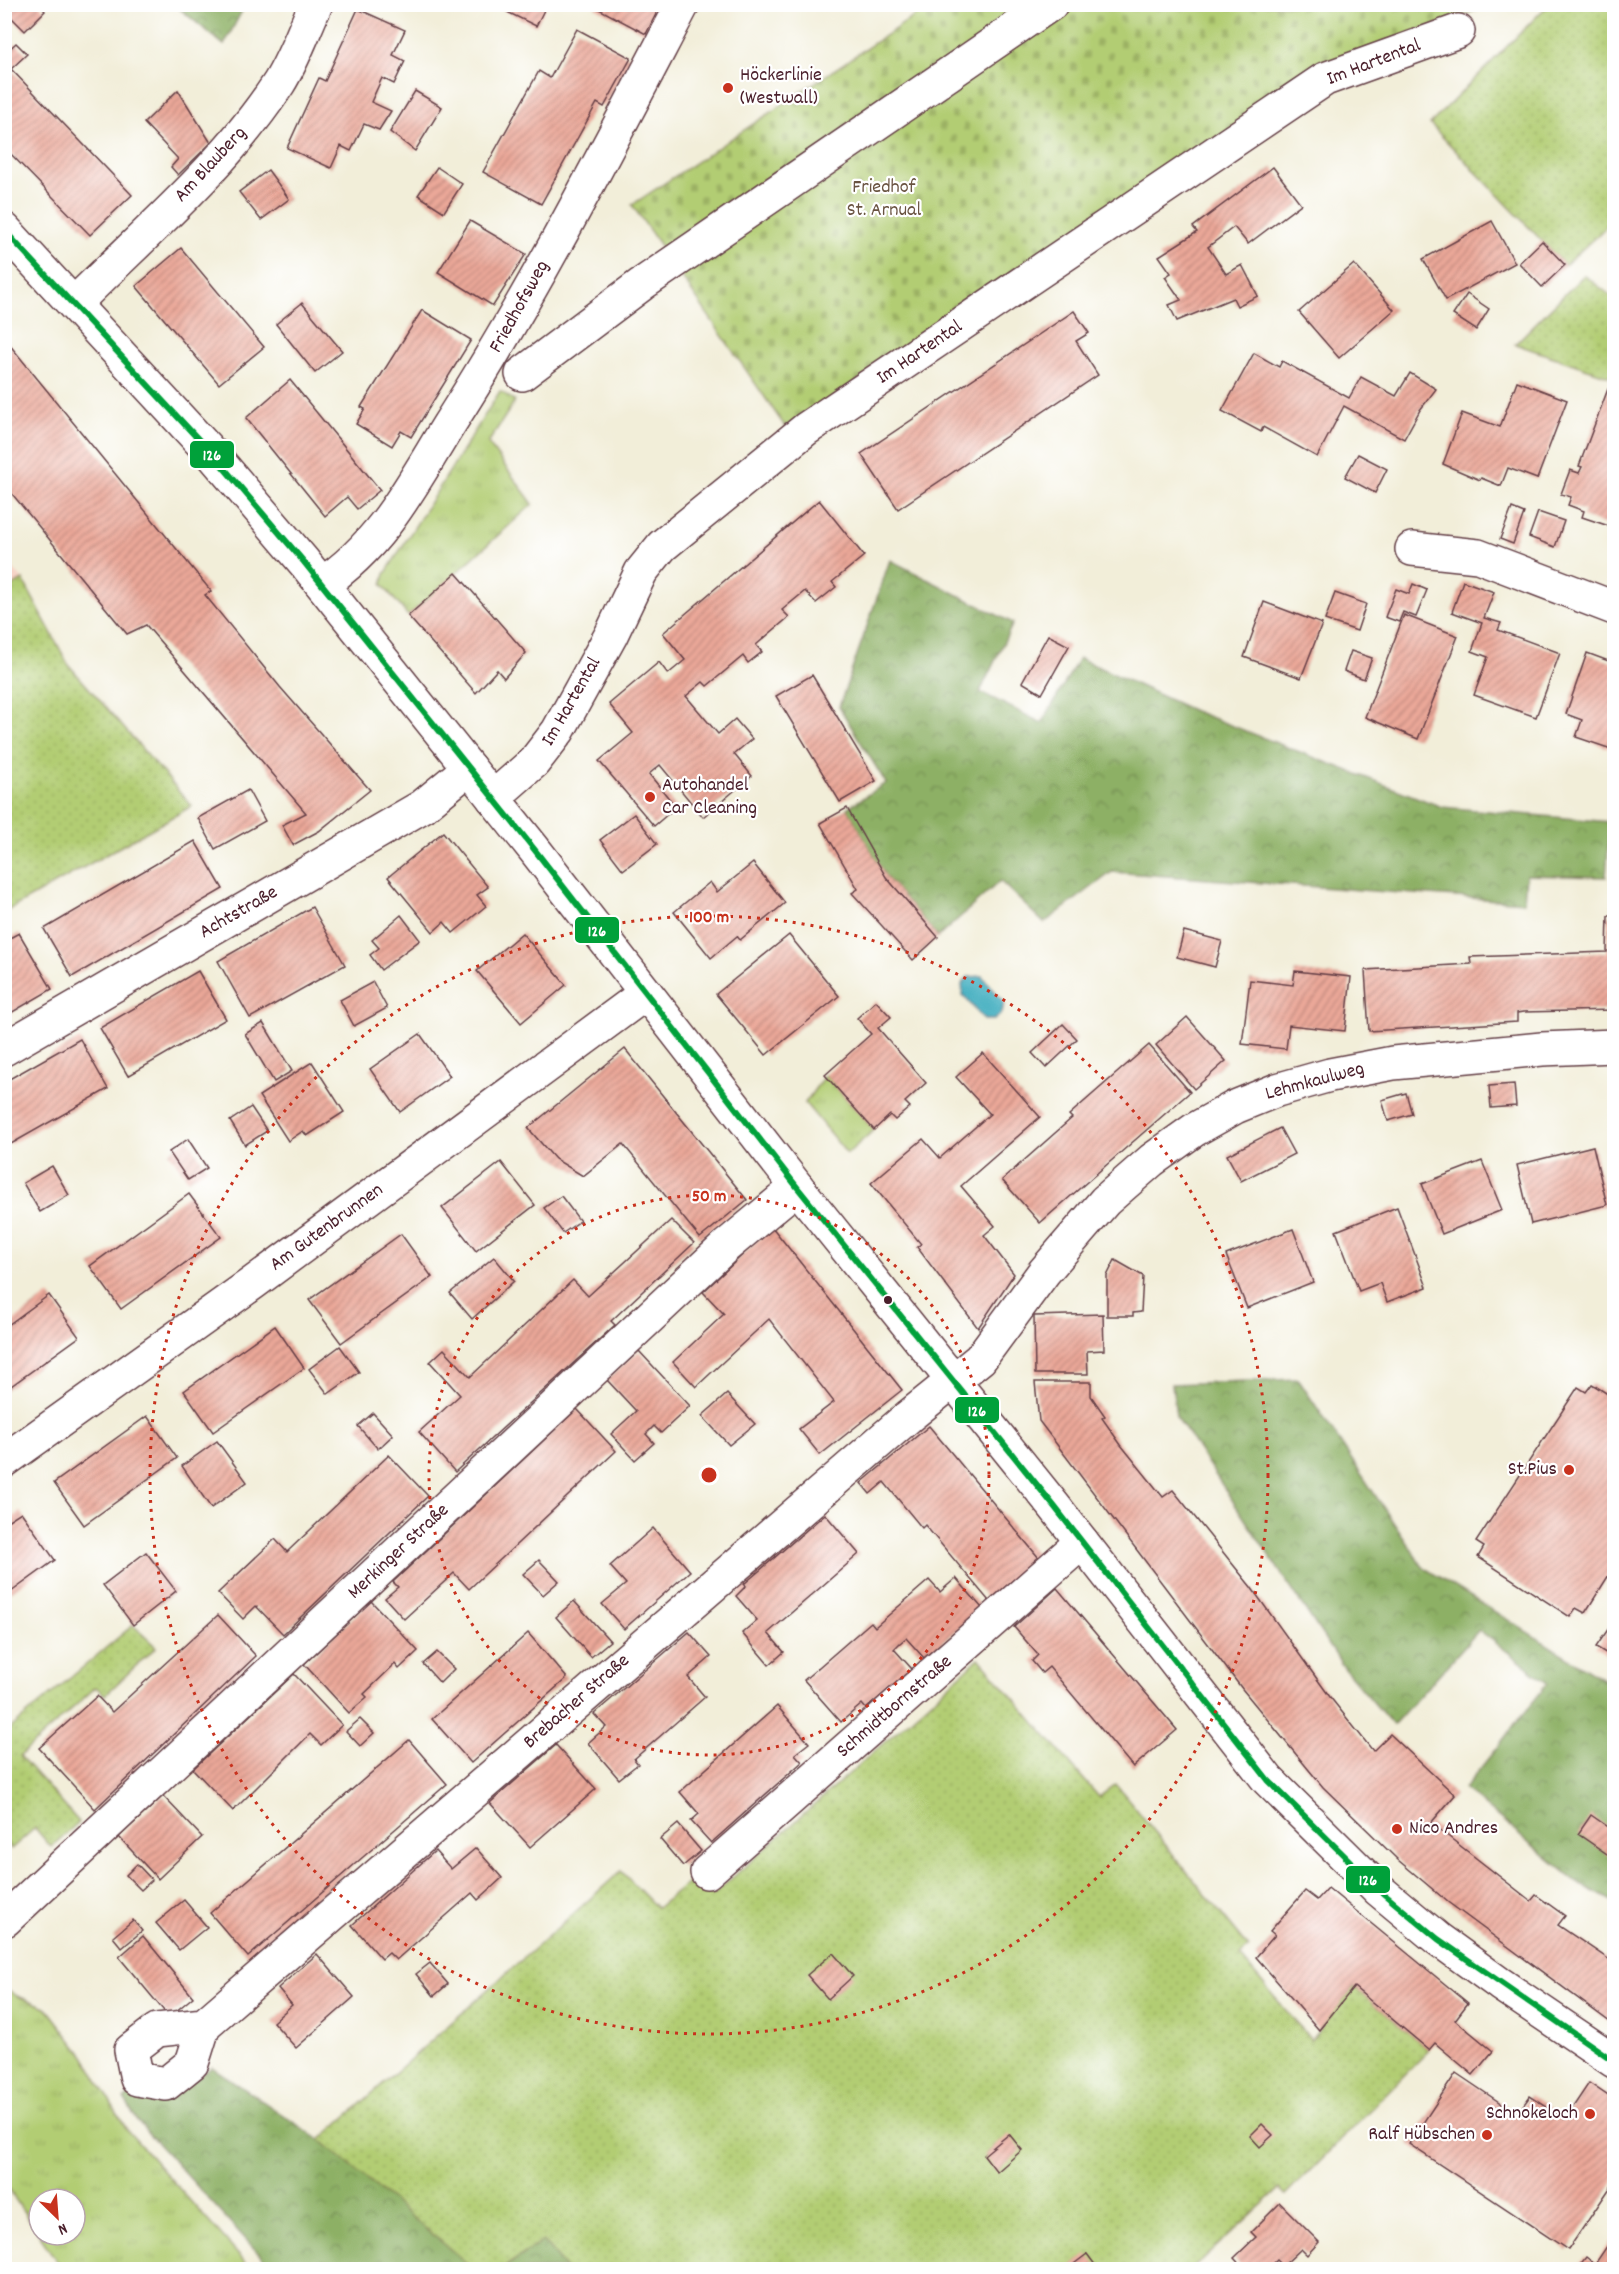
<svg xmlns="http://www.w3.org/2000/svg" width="1619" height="2274" viewBox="0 0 1619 2274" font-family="Dekko,sans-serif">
	<defs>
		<pattern id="grass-tufts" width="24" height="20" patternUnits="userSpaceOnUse" patternTransform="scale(1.5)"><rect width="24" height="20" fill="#b2cd73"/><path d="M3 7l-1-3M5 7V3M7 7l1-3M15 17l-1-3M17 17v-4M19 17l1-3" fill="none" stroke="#9bb064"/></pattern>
		<pattern id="forest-crowns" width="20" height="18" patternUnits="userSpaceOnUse" patternTransform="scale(1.5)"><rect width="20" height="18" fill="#8db065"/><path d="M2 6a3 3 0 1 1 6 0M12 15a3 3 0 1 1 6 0" fill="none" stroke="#758f53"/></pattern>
		<pattern id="cemetery-stones" width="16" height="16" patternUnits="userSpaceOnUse" patternTransform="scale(1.5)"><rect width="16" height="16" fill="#b2cd73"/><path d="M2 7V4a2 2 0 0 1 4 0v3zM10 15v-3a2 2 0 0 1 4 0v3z" fill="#9bb064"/></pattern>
		<pattern id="garden-dots" width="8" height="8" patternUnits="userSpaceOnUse" patternTransform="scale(1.5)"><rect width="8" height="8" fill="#b2cd73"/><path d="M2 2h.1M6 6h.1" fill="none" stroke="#9bb064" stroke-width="1.8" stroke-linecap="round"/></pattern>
		<pattern id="building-hatch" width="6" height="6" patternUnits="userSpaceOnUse" patternTransform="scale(1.5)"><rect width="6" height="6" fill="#eba899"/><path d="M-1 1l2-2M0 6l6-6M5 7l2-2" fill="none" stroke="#c0887d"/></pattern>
	</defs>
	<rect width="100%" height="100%" fill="#fff"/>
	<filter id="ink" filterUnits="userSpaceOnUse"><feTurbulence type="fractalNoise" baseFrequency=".0167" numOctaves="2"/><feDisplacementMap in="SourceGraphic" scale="12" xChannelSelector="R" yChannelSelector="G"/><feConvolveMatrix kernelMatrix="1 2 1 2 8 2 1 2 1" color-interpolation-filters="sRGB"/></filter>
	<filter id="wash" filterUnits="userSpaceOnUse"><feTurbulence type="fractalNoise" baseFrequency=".008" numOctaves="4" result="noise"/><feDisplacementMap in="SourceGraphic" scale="24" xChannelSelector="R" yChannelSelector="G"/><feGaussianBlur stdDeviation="1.35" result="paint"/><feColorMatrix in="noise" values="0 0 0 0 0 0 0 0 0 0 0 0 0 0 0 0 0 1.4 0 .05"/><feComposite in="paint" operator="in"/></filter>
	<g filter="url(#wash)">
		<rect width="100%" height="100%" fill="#f2eed9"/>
		<polygon fill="#f6d2c5" points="4,557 23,580 5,590 4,590"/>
		<g fill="url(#grass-tufts)" stroke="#7e764f" stroke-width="1.5" fill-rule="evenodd">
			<polygon points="500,391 515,401 488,443 533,504 408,616 382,584 385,574"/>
			<polygon points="825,1075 874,1130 847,1154 805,1103"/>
			<path d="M4,1987L17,1996L46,2007L84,2056L127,2130L251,2269H62L5,2184ZM39,2199H75V2235H39Z"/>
		</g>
		<g fill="url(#forest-crowns)" stroke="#6c6848" stroke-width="1.5">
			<polygon points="175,5 245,5 224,45"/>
			<polygon points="890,560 1013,623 980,692 1042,723 1079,658 1194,711 1442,807 1610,822 1606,877 1526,875 1524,902 1112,872 1044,923 1000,881 938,937 886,877 847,808 886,783 839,707"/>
			<polygon points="1298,1379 1423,1567 1614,1686 1614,1902 1581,1885 1464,1789 1548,1683 1479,1630 1393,1725 1345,1669 1176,1416 1172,1384"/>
			<polygon points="212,2067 320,2140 474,2269 273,2269 139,2123 124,2099 132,2092 169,2099"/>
			<polygon points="543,2241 567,2269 501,2270"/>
		</g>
		<polygon fill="url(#cemetery-stones)" stroke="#7e764f" stroke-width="1.5" points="931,5 1490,5 1362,52 786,428 632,205"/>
		<g fill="url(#garden-dots)" stroke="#7e764f" stroke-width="1.5">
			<polygon points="1549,4 1614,5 1614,220 1565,265 1430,124"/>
			<polygon points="1584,275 1614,298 1614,378 1515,344"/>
			<polygon points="23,580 68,664 192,806 5,912 5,590"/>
			<polygon points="133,1625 156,1647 105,1695 96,1687 20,1756 79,1822 51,1847 35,1828 11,1849 5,1841 5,1733"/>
			<polygon points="979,1658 1099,1797 1116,1784 1249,1948 1240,1956 1311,2040 1354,1987 1429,2050 1286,2195 1279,2189 1192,2269 567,2270 543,2241 501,2269 474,2269 320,2140 621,1871 657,1908 695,1877 713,1895"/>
		</g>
		<polygon fill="#41adbf" stroke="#466675" stroke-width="1.5" points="982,976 1004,1002 1002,1013 994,1020 984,1020 963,995 962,984 968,977"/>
		<g id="blocks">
			<g fill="url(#building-hatch)">
				<polygon points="4,4 39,4 45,11 25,31 4,10"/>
				<polygon points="509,4 547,4 536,26 505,11"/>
				<polygon points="596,4 661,4 646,34 595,7"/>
				<polygon points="358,9 405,30 393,55 405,61 394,84 382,78 371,102 391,111 379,130 364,124 351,151 341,146 331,168 287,148 319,78 325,81"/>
				<polygon points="577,29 631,58 604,107 597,103 541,204 483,172 539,71 550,78"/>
				<polygon points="16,43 27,54 11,69 132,195 90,235 4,147 4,54"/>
				<polygon points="178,90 211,143 178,175 171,167 178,159 144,123"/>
				<polygon points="415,91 442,107 415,151 390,132"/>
				<polygon points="437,167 462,184 444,212 418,195"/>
				<polygon points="1273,167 1301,204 1248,244 1234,227 1208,247 1226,274 1242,265 1258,296 1237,306 1233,298 1177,321 1169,305 1181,300 1165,277 1171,273 1159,256 1197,232 1193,227"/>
				<polygon points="268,170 289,199 261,220 239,192"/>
				<polygon points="470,221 526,254 493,306 438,272"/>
				<polygon points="1492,221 1515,263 1446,300 1423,259"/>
				<polygon points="1542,241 1565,265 1542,287 1519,263"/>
				<polygon points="181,248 264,347 219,384 136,286"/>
				<polygon points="1354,264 1394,310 1339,358 1299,312"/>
				<polygon points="1467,294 1489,309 1476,330 1453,315"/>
				<polygon points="302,303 342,351 315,373 276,324"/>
				<polygon points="422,310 471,340 411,437 401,431 392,446 356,424 365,409 361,407"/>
				<polygon points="1074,311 1089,333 1076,341 1098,375 898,509 861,454"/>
				<polygon points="4,338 211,591 205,595 280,687 370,790 319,831 293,845 282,825 306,813 146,625 127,634 4,484"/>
				<polygon points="1254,353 1279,367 1282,361 1349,398 1361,377 1396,396 1410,373 1436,389 1420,410 1404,439 1344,406 1317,457 1263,427 1261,432 1222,411"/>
				<polygon points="290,380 380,490 357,509 347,497 325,516 246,418"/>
				<polygon points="1517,381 1567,400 1537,479 1508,468 1501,486 1481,478 1480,480 1443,464 1462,413 1500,427"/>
				<polygon points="1608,389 1614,391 1614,523 1611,522 1609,526 1582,517 1584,511 1568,505 1571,497 1561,494 1570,470 1579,473 1582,467 1579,466"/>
				<polygon points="1358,454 1387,469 1375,493 1345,477"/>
				<polygon points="819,500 864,556 832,582 836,587 816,603 805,591 782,610 789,617 756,645 762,652 748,663 743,656 707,686 703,682 686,696 718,734 735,719 752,739 734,754 752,776 703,817 660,765 649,774 676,807 654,826 599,761 633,733 609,704 659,662 668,674 685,660 663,633"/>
				<polygon points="1512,508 1524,513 1513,544 1500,539"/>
				<polygon points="1538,512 1564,521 1555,547 1529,537"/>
				<polygon points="456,573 526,653 504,678 497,670 476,693 408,616"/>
				<polygon points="1463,581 1494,592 1484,618 1501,623 1498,630 1560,653 1536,717 1474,695 1488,657 1472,651 1482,623 1452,612"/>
				<polygon points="1413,584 1427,590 1416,617 1403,612 1399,622 1385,617 1396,589 1409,594"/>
				<polygon points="1335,593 1366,604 1357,631 1325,620"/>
				<polygon points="1264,602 1322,624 1301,678 1244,657"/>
				<polygon points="1404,615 1458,636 1418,739 1365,717"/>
				<polygon points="1048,635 1069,646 1042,694 1022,682"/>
				<polygon points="1351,651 1372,658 1364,679 1344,671"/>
				<polygon points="1587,653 1614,663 1614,750 1576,737 1582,720 1566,714"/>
				<polygon points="812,675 876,781 840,802 776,696"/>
				<polygon points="248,790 265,821 215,849 198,818"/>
				<polygon points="847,808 886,877 938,937 913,960 852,893 858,889 820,823"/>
				<polygon points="634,814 657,844 623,870 600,840"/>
				<polygon points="443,832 488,887 477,895 486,906 453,933 444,922 433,932 388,877"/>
				<polygon points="195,841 223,889 72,977 44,929"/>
				<polygon points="753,863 785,903 740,940 737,936 711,958 674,912 710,882 717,892"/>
				<polygon points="312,907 345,965 250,1018 218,961"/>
				<polygon points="401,915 420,940 381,970 370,955 379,948 372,940"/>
				<polygon points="1608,916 1614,916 1614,1010 1523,1012 1517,1013 1517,1022 1369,1031 1365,970 1471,964 1470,957 1607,952"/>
				<polygon points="1184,931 1222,941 1215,967 1177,957"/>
				<polygon points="19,933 52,989 4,1017 4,941"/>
				<polygon points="522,933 566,985 521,1023 477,971"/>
				<polygon points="789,935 839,996 766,1055 716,994"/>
				<polygon points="198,971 226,1019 128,1076 100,1028"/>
				<polygon points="1295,971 1351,977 1345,1031 1289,1025 1286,1049 1242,1044 1250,980 1293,985"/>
				<polygon points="373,982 387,1008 354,1026 340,1000"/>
				<polygon points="876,1001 891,1017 878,1028 926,1083 905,1102 910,1107 895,1120 890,1115 874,1130 825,1075 871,1034 857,1018"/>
				<polygon points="1187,1017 1226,1061 1194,1089 1156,1045"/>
				<polygon points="263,1023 292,1071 274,1082 245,1034"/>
				<polygon points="1063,1024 1077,1039 1046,1068 1032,1053"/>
				<polygon points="420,1034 450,1076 400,1112 370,1069"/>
				<polygon points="80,1039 108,1089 11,1144 4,1133 4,1082"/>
				<polygon points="1149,1045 1190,1092 1040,1223 1002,1180 1072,1118 1069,1115"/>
				<polygon points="625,1049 747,1200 700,1238 623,1144 583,1176 555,1159 528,1128"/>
				<polygon points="983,1053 1040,1117 961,1186 995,1226 984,1235 1014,1274 978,1328 917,1247 921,1244 871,1183 923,1139 940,1158 990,1114 956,1077"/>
				<polygon points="312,1062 344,1112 307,1136 303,1131 288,1141 259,1096"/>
				<polygon points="1514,1084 1516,1106 1491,1108 1489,1086"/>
				<polygon points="1406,1093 1412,1114 1388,1121 1382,1100"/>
				<polygon points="251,1107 267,1131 245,1145 230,1121"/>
				<polygon points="1280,1128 1294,1154 1241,1181 1227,1155"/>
				<polygon points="188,1139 207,1168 188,1180 169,1152"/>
				<polygon points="1593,1146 1607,1205 1531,1224 1517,1165"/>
				<polygon points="1482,1161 1502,1210 1442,1234 1422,1184"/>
				<polygon points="501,1162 535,1205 476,1251 442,1208"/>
				<polygon points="52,1166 69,1195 40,1212 23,1183"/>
				<polygon points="189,1194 221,1237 121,1309 90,1266"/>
				<polygon points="561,1196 580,1221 563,1233 544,1208"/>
				<polygon points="1397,1207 1427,1287 1387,1302 1380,1283 1359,1291 1336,1231"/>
				<polygon points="671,1220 694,1243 611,1321 615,1325 455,1472 419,1432 460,1395 430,1362 444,1349 470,1377 573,1280 588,1296"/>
				<polygon points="772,1227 902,1390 820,1455 799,1429 834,1402 769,1319 696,1387 673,1362 724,1314 703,1292"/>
				<polygon points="1293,1229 1313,1282 1247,1308 1226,1255"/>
				<polygon points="401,1234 432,1277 341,1343 309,1300"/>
				<polygon points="494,1257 514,1281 472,1319 450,1293"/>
				<polygon points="1115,1260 1143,1276 1141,1312 1133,1313 1133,1316 1107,1316 1107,1276"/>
				<polygon points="49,1295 79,1337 4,1391 4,1328"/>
				<polygon points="1103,1314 1104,1350 1087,1351 1088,1374 1035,1374 1034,1316"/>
				<polygon points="275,1326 304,1368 213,1432 184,1391"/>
				<polygon points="340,1346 359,1372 328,1394 309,1369"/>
				<polygon points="639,1351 690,1406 661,1433 654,1426 646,1434 654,1443 635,1460 611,1434 636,1411 607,1380"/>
				<polygon points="1035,1382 1091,1382 1091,1396 1105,1416 1102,1418 1121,1445 1163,1497 1173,1490 1251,1587 1330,1697 1373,1751 1390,1734 1455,1795 1431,1823 1531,1901 1536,1895 1565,1916 1558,1925 1614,1963 1614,2025 1449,1903 1398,1860 1323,1787 1243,1690 1039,1421"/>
				<polygon points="1592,1384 1614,1398 1614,1567 1585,1613 1576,1608 1570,1617 1478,1557 1484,1547 1476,1542 1578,1387 1586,1392"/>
				<polygon points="727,1394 755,1424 729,1445 702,1416"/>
				<polygon points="577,1409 616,1451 469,1589 454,1573 404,1619 385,1598 398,1587 393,1582"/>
				<polygon points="373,1413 393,1435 378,1449 358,1426"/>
				<polygon points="147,1416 177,1458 84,1525 54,1483"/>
				<polygon points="929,1426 1039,1558 989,1601 925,1525 922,1528 884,1482 870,1494 861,1483"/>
				<polygon points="217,1441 247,1482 211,1508 182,1466"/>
				<polygon points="389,1455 428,1496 283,1634 256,1606 243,1619 218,1593 275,1539 287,1552"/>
				<polygon points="21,1512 55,1560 11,1592 4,1583 4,1523"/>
				<polygon points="825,1514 859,1554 768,1633 784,1652 769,1665 742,1633 757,1620 736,1596 746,1586 744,1584"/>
				<polygon points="653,1528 690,1571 624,1629 602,1604 626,1584 610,1566"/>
				<polygon points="146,1552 176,1591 133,1625 103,1585"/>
				<polygon points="539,1560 559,1581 543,1595 523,1574"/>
				<polygon points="956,1578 982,1608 924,1658 906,1638 900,1643 894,1649 912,1669 866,1709 862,1704 841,1722 804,1680 871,1622 875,1627 929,1580 940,1592"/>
				<polygon points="1057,1588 1177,1730 1133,1767 1049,1667 1042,1673 1032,1661 1038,1655 1014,1627"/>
				<polygon points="371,1601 418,1651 399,1669 395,1664 364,1694 367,1697 349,1713 304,1664"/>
				<polygon points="574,1601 610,1641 591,1657 556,1617"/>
				<polygon points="218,1615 256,1656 95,1809 39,1748 97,1696 112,1712"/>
				<polygon points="1613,1622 1614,1654 1612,1657 1596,1647"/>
				<polygon points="689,1632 711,1657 688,1677 705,1697 634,1759 638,1764 619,1779 588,1743 606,1727 594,1714"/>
				<polygon points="528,1633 567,1678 471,1763 432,1719"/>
				<polygon points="437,1652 454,1669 440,1683 423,1664"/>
				<polygon points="294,1674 342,1725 321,1745 310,1734 233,1811 193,1769"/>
				<polygon points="777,1706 809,1743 795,1754 802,1762 711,1843 691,1821 699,1814 680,1792"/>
				<polygon points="360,1719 374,1733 360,1746 346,1731"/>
				<polygon points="409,1740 447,1784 248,1957 210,1913"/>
				<polygon points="556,1745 596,1789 530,1847 490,1803"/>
				<polygon points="163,1796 202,1837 158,1879 119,1837"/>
				<polygon points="1591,1815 1614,1831 1614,1850 1610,1856 1578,1834"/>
				<polygon points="678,1824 701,1851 683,1866 660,1839"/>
				<polygon points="476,1848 502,1878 478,1900 472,1893 396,1960 389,1953 382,1959 352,1925 435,1851 451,1869"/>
				<polygon points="137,1864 152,1880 141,1890 126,1875"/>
				<polygon points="1328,1888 1468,2003 1455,2020 1493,2051 1473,2075 1435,2043 1429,2050 1354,1987 1319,2030 1256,1957 1275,1935 1270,1931 1305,1891 1317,1900"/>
				<polygon points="184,1900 207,1927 179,1950 156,1923"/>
				<polygon points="133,1920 142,1931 122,1948 113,1937"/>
				<polygon points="143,1936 193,1997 169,2017 119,1957"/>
				<polygon points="833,1953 853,1976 828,1999 807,1975"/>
				<polygon points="317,1954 354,1997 296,2048 273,2022 292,2005 278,1988"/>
				<polygon points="430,1963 448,1984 434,1996 416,1974"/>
				<polygon points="1456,2073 1517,2114 1530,2096 1565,2119 1589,2083 1614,2100 1614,2182 1568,2250 1409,2144"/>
				<polygon points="1262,2124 1273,2135 1260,2147 1250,2136"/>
				<polygon points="1009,2134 1022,2150 997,2172 984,2155"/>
				<polygon points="1280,2203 1319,2242 1307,2255 1301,2249 1283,2266 1277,2260 1267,2270 1245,2270 1234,2258 1256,2237 1251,2232"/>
				<polygon points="1614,2236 1614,2270 1576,2270 1586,2257 1595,2264"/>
				<polygon points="1087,2254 1099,2270 1066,2270"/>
			</g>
		</g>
	</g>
	<g filter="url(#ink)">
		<use href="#blocks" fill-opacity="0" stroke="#633e45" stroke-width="1.5"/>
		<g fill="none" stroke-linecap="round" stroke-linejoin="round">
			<g stroke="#633e45" stroke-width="36">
				<g id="minor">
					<polyline points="4,229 213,455 304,562 534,849 797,1187 1054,1506 1268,1780 1379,1890 1438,1939 1500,1984 1614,2061"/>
					<path d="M75,303C146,232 224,167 279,83C294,59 304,30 316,4"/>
					<polyline points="522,374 642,284 1051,4"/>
					<polyline points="1412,549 1478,556 1614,608"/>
					<path d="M322,584C382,544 411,486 448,426C535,290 608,147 683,4"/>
					<polyline points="493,798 534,762 558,731 611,635 641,572 662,546 806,429 1325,79 1458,31"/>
					<polyline points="4,1049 423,806 469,768"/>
					<polyline points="4,1461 253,1283 646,993"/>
					<polyline points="707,1872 1082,1542"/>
					<polyline points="5,1920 726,1246 797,1187"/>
					<polyline points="204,2025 157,2030 131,2050 137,2079 166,2084 192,2063 204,2025 908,1417 980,1359 1044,1272 1105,1201 1152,1160 1194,1130 1235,1107 1277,1090 1330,1075 1393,1063 1542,1049 1614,1046"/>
				</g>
			</g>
			<use href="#minor" stroke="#fff" stroke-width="33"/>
			<g stroke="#fff" stroke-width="10">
				<polyline id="bus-1" points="4,230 213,455 304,562 534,849 797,1187 1054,1506 1268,1780 1379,1890 1438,1939 1614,2061"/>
			</g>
			<use href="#bus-1" stroke="#00a13a" stroke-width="6"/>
		</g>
	</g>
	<g fill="none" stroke="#c8321e" stroke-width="3" stroke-dasharray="3 6">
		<circle cx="709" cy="1475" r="280"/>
		<circle cx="709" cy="1475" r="559"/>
	</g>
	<g fill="#c8321e" stroke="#fff" stroke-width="2">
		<circle cx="728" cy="88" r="6"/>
		<circle cx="650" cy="797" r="6"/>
		<circle cx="1569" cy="1470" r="6"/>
		<circle cx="1397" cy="1829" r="6"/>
		<circle cx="1590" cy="2114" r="6"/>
		<circle cx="1487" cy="2135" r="6"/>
	</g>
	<circle fill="#4a1f2b" stroke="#fff" stroke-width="2" cx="888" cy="1300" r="5"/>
	<g text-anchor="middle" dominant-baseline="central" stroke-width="4.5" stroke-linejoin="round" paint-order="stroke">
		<g font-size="20" fill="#4a1f2b" stroke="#fff">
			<text transform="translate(1374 63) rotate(-21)">Im Hartental</text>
			<text transform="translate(211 165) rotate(-47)">Am Blauberg</text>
			<text transform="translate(520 307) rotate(-61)">Friedhofsweg</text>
			<text transform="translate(920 353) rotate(-34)">Im Hartental</text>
			<text transform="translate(572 702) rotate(-60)">Im Hartental</text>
			<text transform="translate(239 913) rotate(-30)">Achtstraße</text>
			<text transform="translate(1315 1082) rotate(-15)">Lehmkaulweg</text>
			<text transform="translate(327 1228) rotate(-36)">Am Gutenbrunnen</text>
			<text transform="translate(399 1552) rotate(-43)">Merkinger Straße</text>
			<text transform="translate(577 1702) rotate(-41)">Brebacher Straße</text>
			<text transform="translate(895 1707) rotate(-41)">Schmidtbornstraße</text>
		</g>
		<g font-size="20" fill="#4a1f2b" stroke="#fff" text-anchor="start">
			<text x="740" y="76">Höckerlinie<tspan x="740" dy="23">(Westwall)</tspan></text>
			<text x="662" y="786">Autohandel<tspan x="662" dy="23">Car Cleaning</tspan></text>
			<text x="1557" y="1470" text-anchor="end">St.Pius</text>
			<text x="1409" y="1829">Nico Andres</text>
			<text x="1578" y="2114" text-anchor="end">Schnokeloch</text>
			<text x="1475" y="2135" text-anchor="end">Ralf Hübschen</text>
		</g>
		<g font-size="20" fill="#695341" stroke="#fff">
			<text x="884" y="188">Friedhof<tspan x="884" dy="23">St. Arnual</tspan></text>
		</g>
	</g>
	<circle cx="709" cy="1475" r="9" fill="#c8321e" stroke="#fff" stroke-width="3"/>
	<g font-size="18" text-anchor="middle" font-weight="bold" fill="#c8321e" stroke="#fff" stroke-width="4.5" stroke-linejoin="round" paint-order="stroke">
		<text x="709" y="922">100 m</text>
		<text x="709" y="1201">50 m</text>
	</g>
	<g stroke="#fff" stroke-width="2">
		<rect x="189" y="440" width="46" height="29" rx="6" fill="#00a13a"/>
		<rect x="574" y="916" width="46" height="28" rx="6" fill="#00a13a"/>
		<rect x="954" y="1396" width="46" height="28" rx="6" fill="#00a13a"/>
		<rect x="1345" y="1865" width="46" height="29" rx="6" fill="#00a13a"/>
	</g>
	<g font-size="16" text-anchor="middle" font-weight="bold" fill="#fff">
		<text x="212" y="460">126</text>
		<text x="597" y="936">126</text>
		<text x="977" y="1416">126</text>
		<text x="1368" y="1885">126</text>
	</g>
	<rect width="1619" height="2274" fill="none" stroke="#fff" stroke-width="24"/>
	<g transform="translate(57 2217) rotate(155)"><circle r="28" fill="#ffffff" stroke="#b7a5aa" stroke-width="1.5"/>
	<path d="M0-4.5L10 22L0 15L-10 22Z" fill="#c8321e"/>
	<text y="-9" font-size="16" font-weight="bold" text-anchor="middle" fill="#4a1f2b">N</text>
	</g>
</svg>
